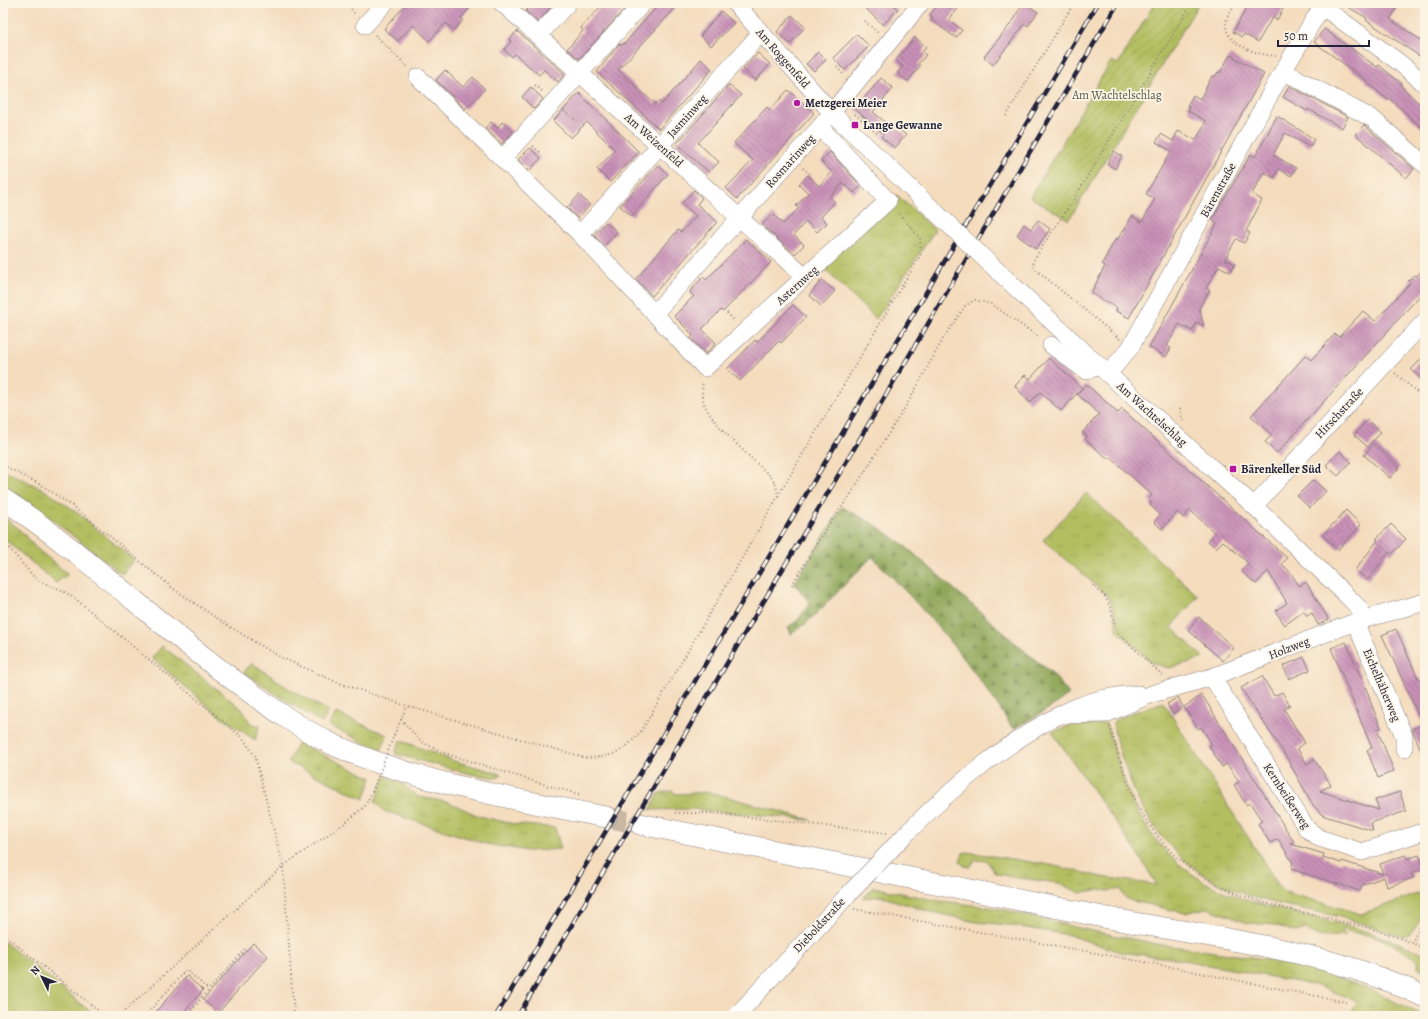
<svg xmlns="http://www.w3.org/2000/svg" width="1428" height="1019" viewBox="0 0 1428 1019" font-family="Alegreya,serif">
	<defs>
		<pattern id="grass-tufts" width="24" height="20" patternUnits="userSpaceOnUse"><rect width="24" height="20" fill="#b2be60"/><path d="M3 7l-1-3M5 7V3M7 7l1-3M15 17l-1-3M17 17v-4M19 17l1-3" fill="none" stroke="#99a354"/></pattern>
		<pattern id="forest-firs" width="22" height="20" patternUnits="userSpaceOnUse"><rect width="22" height="20" fill="#8da556"/><path d="M5 1l3.5 6h-7zM16 11l3.5 6h-7z" fill="#738648"/></pattern>
		<pattern id="garden-furrows" width="10" height="10" patternUnits="userSpaceOnUse"><rect width="10" height="10" fill="#b2be60"/><path d="M-1 1l2-2M0 10L10 0M9 11l2-2" fill="none" stroke="#99a354"/></pattern>
		<pattern id="building-back-hatch" width="6" height="6" patternUnits="userSpaceOnUse"><rect width="6" height="6" fill="#c991b7"/><path d="M-1 5l2 2M0 0l6 6M5-1l2 2" fill="none" stroke="#a37696"/></pattern>
	</defs>
	<rect width="100%" height="100%" fill="#fcf5e5"/>
	<filter id="ink" filterUnits="userSpaceOnUse"><feTurbulence type="fractalNoise" baseFrequency=".025" numOctaves="2"/><feDisplacementMap in="SourceGraphic" scale="8" xChannelSelector="R" yChannelSelector="G"/><feConvolveMatrix kernelMatrix="1 2 1 2 8 2 1 2 1" color-interpolation-filters="sRGB"/></filter>
	<filter id="wash" filterUnits="userSpaceOnUse"><feTurbulence type="fractalNoise" baseFrequency=".012" numOctaves="4" result="noise"/><feDisplacementMap in="SourceGraphic" scale="16" xChannelSelector="R" yChannelSelector="G"/><feGaussianBlur stdDeviation="0.9" result="paint"/><feColorMatrix in="noise" values="0 0 0 0 0 0 0 0 0 0 0 0 0 0 0 0 0 1.4 0 .05"/><feComposite in="paint" operator="in"/></filter>
	<g filter="url(#wash)">
		<rect width="100%" height="100%" fill="#f4dcbd"/>
		<g fill="url(#grass-tufts)" stroke="#6a704e">
			<polygon points="897,195 935,230 876,319 822,267"/>
			<polygon points="3,470 41,488 74,510 134,560 122,574 36,507 3,487"/>
			<polygon points="1086,493 1198,596 1171,627 1204,658 1169,668 1152,663 1118,631 1112,604 1107,595 1043,540"/>
			<polygon points="3,517 18,528 36,548 68,574 56,583 3,538"/>
			<polygon points="162,646 242,709 250,723 260,726 255,740 225,719 224,720 152,658"/>
			<polygon points="252,663 288,688 329,711 322,723 271,691 244,672"/>
			<path d="M1163,702L1282,891L1361,914L1425,891C1425,906 1419,937 1400,936C1379,929 1358,922 1336,916C1306,909 1276,905 1247,895C1192,877 1152,837 1131,783C1124,764 1115,742 1113,722L1121,717Z"/>
			<polygon points="336,713 387,735 381,751 328,725"/>
			<path d="M1078,723L1090,725L1106,723C1118,760 1127,800 1150,832C1197,898 1262,904 1333,922C1365,930 1395,941 1425,954V971L1418,968V961C1405,952 1390,941 1374,937C1363,934 1352,933 1341,929L1345,935C1328,937 1319,940 1306,929L1296,932L1274,925L1248,923L1207,908L1185,913L1129,900L1123,895L1121,889L1107,891L1100,889L1080,893L1059,883L1011,877L995,873L987,861L975,860L970,867L964,866L960,861L963,853L967,852L1050,865L1102,877L1157,885L1138,854L1052,732Z"/>
			<polygon points="400,740 451,760 501,774 498,778 471,774 395,754"/>
			<polygon points="298,743 372,778 364,799 288,762"/>
			<polygon points="385,776 402,784 418,797 448,802 479,816 514,824 555,828 561,849 528,851 486,844 384,811 375,801"/>
			<polygon points="672,791 676,794 710,792 811,820 692,809 650,810 659,793"/>
			<polygon points="873,887 934,900 996,908 1083,929 1157,944 1258,958 1320,971 1371,990 1424,1016 1348,1016 1358,1001 1318,986 1178,959 1120,952 1069,935 1008,925 976,922 927,911 880,896 863,899"/>
		</g>
		<path fill="url(#forest-firs)" stroke="#586448" d="M842,507L874,524L904,545L1028,654L1051,672L1069,694L1050,708L1013,729C974,666 925,609 872,557L807,623L791,634L788,627L797,621L810,603L794,583Z"/>
		<polygon fill="#b2be60" stroke="#6a704e" points="3,941 92,1013 88,1016 3,1016"/>
		<polygon fill="url(#garden-furrows)" stroke="#6a704e" points="1155,3 1199,3 1069,220 1030,197 1111,61 1118,64"/>
		<g id="blocks">
			<g fill="url(#building-back-hatch)">
				<polygon points="407,3 474,3 461,18 463,20 454,30 446,23 429,41 413,25 398,41 384,29"/>
				<polygon points="533,3 554,3 538,22 526,11"/>
				<polygon points="604,3 630,3 579,59 567,49 583,31 581,28"/>
				<polygon points="660,3 680,3 618,70 655,104 658,101 662,104 701,59 712,69 659,129 597,72 619,44 621,45 625,43"/>
				<polygon points="860,3 891,3 898,9 883,25"/>
				<polygon points="939,3 962,3 949,20 962,30 956,38 931,20 932,17 930,15"/>
				<polygon points="1024,3 1038,12 1028,26 1025,24 993,65 984,57 1016,17 1015,16"/>
				<polygon points="1256,3 1286,3 1277,20 1272,18 1258,42 1244,34 1242,37 1233,32 1249,4 1254,7"/>
				<polygon points="1341,3 1400,3 1390,19 1425,43 1425,60 1366,20 1367,18"/>
				<polygon points="721,11 734,23 711,46 700,36"/>
				<polygon points="792,15 805,27 790,44 777,32"/>
				<polygon points="1324,29 1377,67 1379,65 1402,84 1401,86 1425,109 1425,131 1389,98 1388,100 1366,82 1367,81 1314,42"/>
				<polygon points="517,31 565,74 558,82 544,70 539,75 515,54 512,57 504,50 511,41 509,40"/>
				<polygon points="857,34 869,46 845,70 833,58"/>
				<polygon points="915,37 926,47 922,52 926,55 918,64 920,66 908,81 897,73 903,66 896,60"/>
				<polygon points="818,52 826,60 814,71 806,64"/>
				<polygon points="758,53 770,64 755,81 743,69"/>
				<polygon points="1230,55 1264,74 1129,318 1116,311 1117,308 1091,293 1105,266 1102,264 1116,238 1118,239 1123,230 1124,230 1132,216 1142,222 1155,199 1146,194 1171,151 1156,142 1161,134 1173,141 1178,131 1196,140 1206,121 1188,111 1189,107 1187,106 1193,95 1200,99 1212,76 1215,77 1218,72 1220,73"/>
				<polygon points="445,70 463,87 473,77 485,89 465,109 436,80"/>
				<polygon points="881,78 893,88 873,112 890,126 892,124 906,135 895,148 881,137 884,134 855,109"/>
				<polygon points="729,85 741,95 698,143 719,162 709,172 676,144"/>
				<polygon points="1289,86 1348,117 1342,128 1308,109 1307,111 1283,97"/>
				<polygon points="531,87 543,99 534,109 522,97"/>
				<polygon points="788,90 814,113 737,199 726,188 753,160 734,143 767,107 770,110"/>
				<polygon points="579,93 639,152 610,182 597,169 615,150 587,122 571,138 553,121"/>
				<polygon points="1277,116 1314,139 1310,147 1285,133 1273,155 1296,168 1291,176 1279,169 1274,178 1264,172 1252,194 1262,200 1246,231 1250,233 1244,243 1236,239 1225,259 1235,264 1230,272 1219,266 1206,288 1210,290 1199,308 1204,326 1197,322 1192,331 1179,324 1167,346 1171,348 1166,357 1149,347 1217,224 1212,220 1219,207 1251,154 1255,157"/>
				<polygon points="491,122 497,128 502,122 513,132 502,144 485,128"/>
				<polygon points="1364,125 1414,169 1406,178 1355,134"/>
				<polygon points="530,148 541,158 529,171 518,160"/>
				<polygon points="1114,151 1122,156 1115,169 1107,164"/>
				<polygon points="830,152 861,186 854,193 843,183 830,197 835,202 821,217 827,223 817,232 806,221 794,235 804,245 795,254 762,225 773,214 783,224 799,208 796,206 808,193 799,184 808,175 819,186 832,172 821,161"/>
				<polygon points="658,165 668,174 632,216 620,206"/>
				<polygon points="694,190 702,198 697,204 717,222 652,296 636,279 678,230 681,232 696,216 682,203"/>
				<polygon points="579,195 590,205 578,218 567,208"/>
				<polygon points="1038,220 1050,229 1036,249 1017,235 1024,224 1031,229"/>
				<polygon points="606,222 617,232 604,246 594,235"/>
				<polygon points="746,239 771,262 723,312 721,310 702,329 716,343 706,354 691,338 693,335 674,316 694,296 690,293 691,290 703,277 706,280"/>
				<polygon points="1425,267 1425,290 1277,453 1265,442 1272,435 1251,416 1306,355 1311,360 1335,334 1339,337 1363,311 1375,321 1410,283 1408,281 1415,275 1417,276"/>
				<polygon points="822,280 835,291 821,306 809,295"/>
				<polygon points="793,305 806,317 781,343 779,341 740,381 727,369 755,340 757,342"/>
				<polygon points="1425,355 1425,382 1411,370"/>
				<polygon points="1049,358 1082,388 1061,411 1040,392 1030,403 1015,386 1025,375 1030,379"/>
				<polygon points="1086,384 1118,413 1122,409 1287,558 1282,564 1291,573 1299,586 1306,582 1329,620 1318,625 1312,613 1307,616 1304,611 1285,625 1275,611 1287,603 1268,571 1256,584 1241,571 1248,563 1223,541 1216,548 1208,541 1215,533 1190,510 1183,518 1177,512 1162,529 1154,522 1160,515 1150,505 1152,503 1148,500 1152,495 1110,457 1108,459 1085,439 1087,437 1082,433 1099,414 1077,394"/>
				<polygon points="1367,420 1381,432 1368,447 1354,435"/>
				<polygon points="1374,444 1400,467 1390,478 1364,455"/>
				<polygon points="1340,451 1351,462 1338,476 1326,465"/>
				<polygon points="1313,480 1326,491 1310,508 1297,496"/>
				<polygon points="1346,510 1361,525 1338,550 1323,535"/>
				<polygon points="1391,524 1406,539 1392,554 1389,552 1368,580 1355,570 1378,540 1376,539"/>
				<polygon points="1199,617 1234,648 1223,661 1188,630"/>
				<polygon points="1396,629 1418,678 1420,678 1425,689 1425,760 1412,729 1423,725 1382,635"/>
				<polygon points="1346,642 1370,698 1369,698 1381,728 1377,729 1394,771 1378,778 1367,750 1372,748 1331,648"/>
				<polygon points="1304,657 1310,670 1289,679 1283,666"/>
				<polygon points="1262,676 1274,696 1282,692 1290,706 1284,709 1305,743 1297,748 1307,764 1314,759 1331,785 1320,791 1379,810 1375,800 1400,792 1406,811 1371,823 1373,831 1322,815 1313,805 1285,755 1241,688"/>
				<polygon points="1202,695 1294,842 1291,844 1324,854 1323,857 1341,863 1342,861 1383,874 1380,864 1405,855 1407,859 1419,855 1424,869 1412,873 1413,878 1387,887 1384,877 1362,885 1360,891 1291,869 1293,863 1278,839 1270,843 1258,824 1262,821 1250,803 1246,805 1234,785 1239,782 1227,764 1222,767 1209,746 1212,745 1207,736 1201,727 1198,729 1184,707"/>
				<polygon points="1178,697 1183,707 1173,714 1167,704"/>
				<polygon points="253,943 268,956 218,1013 203,1000"/>
				<polygon points="187,976 203,990 180,1016 152,1016"/>
			</g>
		</g>
	</g>
	<g filter="url(#ink)">
		<use href="#blocks" fill-opacity="0" stroke="#8b7f7c" stroke-width="1"/>
		<g fill="none" stroke-linecap="round" stroke-linejoin="round">
			<polyline stroke="#cab7a3" stroke-width="21" stroke-dasharray="21 10" stroke-linecap="butt" points="606,817 640,824"/>
			<g stroke="#8b7f7c" stroke-width="18">
				<g id="minor">
					<polyline points="502,3 805,277"/>
					<polyline points="735,3 832,113 945,221"/>
					<polyline points="1323,7 1400,63 1425,84"/>
					<polyline points="365,25 385,3"/>
					<polyline points="538,36 568,3"/>
					<polyline points="1283,71 1373,119 1425,165"/>
					<polyline points="418,77 580,234 705,368 888,201 820,127"/>
					<polyline points="503,158 643,3"/>
					<polyline points="580,234 761,33"/>
					<polyline points="987,261 1108,374 1254,506 1341,590 1360,609 1364,620"/>
					<polyline points="654,314 820,127 921,3"/>
					<polyline points="1051,345 1086,371 1099,366"/>
					<polyline points="1108,374 1130,348 1283,71 1324,3"/>
					<polyline points="1254,506 1425,321"/>
					<polyline points="1355,622 1404,736 1404,749"/>
					<polyline points="1212,677 1307,829 1319,838 1362,852 1425,831"/>
					<polyline points="1061,715 1106,714 1152,694 1212,677 1355,622 1425,602"/>
					<path d="M904,836C950,789 1015,734 1076,707C1095,699 1117,695 1138,694"/>
					<polyline points="736,1016 843,900"/>
				</g>
			</g>
			<g stroke="#8b7f7c" stroke-width="22">
				<g id="major">
					<path d="M3,499C86,554 158,625 239,684C270,707 302,730 336,746C421,784 516,799 606,817"/>
					<path d="M640,824C796,854 952,887 1108,918C1214,938 1327,949 1425,997"/>
				</g>
			</g>
			<g stroke="#8b7f7c" stroke-width="2" stroke-dasharray="1 3" stroke-linecap="butt">
				<polyline points="346,3 355,14"/>
				<path d="M1238,3C1205,35 1247,54 1276,56"/>
				<polyline points="865,21 879,34"/>
				<polyline points="375,35 409,68"/>
				<polyline points="837,67 844,75"/>
				<polyline points="535,85 543,92"/>
				<polyline points="564,111 577,121"/>
				<polyline points="855,114 878,134"/>
				<polyline points="1006,116 1074,3"/>
				<polyline points="533,146 542,154"/>
				<polyline points="803,168 811,175"/>
				<polyline points="727,313 735,321"/>
				<polyline points="1120,339 1034,268 1033,261 1075,197 1192,3"/>
				<polyline points="1395,373 1425,399"/>
				<polyline points="1180,408 1183,422"/>
				<path d="M3,465L43,486L74,507L175,590L227,625L280,657L339,683L407,706L586,758C616,756 622,753 642,730L778,496L776,485L771,477C753,459 715,427 705,406C701,398 702,389 703,381"/>
				<polyline points="778,496 921,254 920,238 898,212"/>
				<polyline points="3,543 10,549 32,575 41,582 62,590 77,600 242,737 255,756 283,866 119,1016"/>
				<polyline points="792,585 827,527 849,497 909,401 943,339 965,306 975,300 991,304 1039,337"/>
				<polyline points="1093,585 1105,597 1110,606 1117,632 1163,676"/>
				<polyline points="401,719 420,741 444,753 549,786 579,794"/>
				<path d="M1110,727C1121,762 1130,800 1153,830C1219,922 1333,903 1425,949"/>
				<polyline points="394,735 407,706"/>
				<polyline points="675,813 713,813 887,833"/>
				<polyline points="854,909 1161,965 1346,1002"/>
				<polyline points="3,934 105,1016"/>
				<polyline points="1412,943 1425,913"/>
				<polyline points="145,1016 186,970 209,990"/>
				<polyline points="186,1016 246,948"/>
				<polyline points="294,1016 283,866 345,823 365,806 374,788"/>
			</g>
			<use href="#minor" stroke="#fff" stroke-width="17"/>
			<use href="#major" stroke="#fff" stroke-width="21"/>
			<g stroke="#22223b" stroke-width="4.5">
				<g id="rail">
					<polyline points="496,1016 1098,3"/>
					<polyline points="518,1016 1118,3"/>
				</g>
			</g>
			<use href="#rail" stroke="#fcf5e5" stroke-width="3" stroke-dasharray="9" stroke-linecap="butt"/>
			<g stroke="#8b7f7c" stroke-width="18" stroke-linecap="butt">
				<g id="minor-bridge">
					<polyline points="945,221 987,261"/>
					<polyline points="843,900 904,836"/>
				</g>
			</g>
			<polyline stroke="#8b7f7c" stroke-width="2" stroke-dasharray="1 3" stroke-linecap="butt" points="374,788 394,735"/>
			<use href="#minor-bridge" stroke="#fff" stroke-width="17"/>
		</g>
	</g>
	<g fill="#b5179e" stroke="#fcf5e5" stroke-width="1.5">
		<circle cx="797" cy="103" r="4"/>
		<rect x="851" y="121" width="8" height="8" rx="2"/>
		<rect x="1229" y="465" width="8" height="8" rx="2"/>
	</g>
	<g text-anchor="middle" dominant-baseline="central" stroke-width="3.5" stroke-linejoin="round" paint-order="stroke">
		<g font-size="12" fill="#22223b" stroke="#fcf5e5">
			<text transform="translate(783 58) rotate(49)">Am Roggenfeld</text>
			<text transform="translate(687 116) rotate(-48)">Jasminweg</text>
			<text transform="translate(654 140) rotate(42)">Am Weizenfeld</text>
			<text transform="translate(790 161) rotate(-48)">Rosmarinweg</text>
			<text transform="translate(1218 190) rotate(-61)">Bärenstraße</text>
			<text transform="translate(797 285) rotate(-42)">Asternweg</text>
			<text transform="translate(1339 413) rotate(-47)">Hirschstraße</text>
			<text transform="translate(1152 414) rotate(42)">Am Wachtelschlag</text>
			<text transform="translate(1289 648) rotate(-21)">Holzweg</text>
			<text transform="translate(1382 685) rotate(67)">Eichelhäherweg</text>
			<text transform="translate(1287 796) rotate(57)">Kernbeißerweg</text>
			<text transform="translate(819 925) rotate(-47)">Dieboldstraße</text>
		</g>
		<g font-size="12" fill="#545948" stroke="#fcf5e5">
			<text x="1117" y="95">Am Wachtelschlag</text>
		</g>
		<g font-size="12" font-weight="bold" fill="#22223b" stroke="#fcf5e5" text-anchor="start">
			<text x="805" y="103">Metzgerei Meier</text>
			<text x="863" y="125">Lange Gewanne</text>
			<text x="1241" y="469">Bärenkeller Süd</text>
		</g>
	</g>
	<rect width="1428" height="1019" fill="none" stroke="#fcf5e5" stroke-width="16"/>
	<g transform="translate(42 977) rotate(313)" stroke="#fcf5e5" stroke-width="3" paint-order="stroke">
	<path d="M0-3L7 15L0 10L-7 15Z" fill="#22223b"/>
	<text y="-6" font-size="11" font-weight="bold" text-anchor="middle" fill="#22223b">N</text>
	</g>
	<path d="M1278 40v6h91v-6" fill="none" stroke="#22223b" stroke-width="2"/>
	<text x="1284" y="40" font-size="12" fill="#22223b" stroke="#fcf5e5" stroke-width="3" paint-order="stroke">50 m</text>
</svg>
